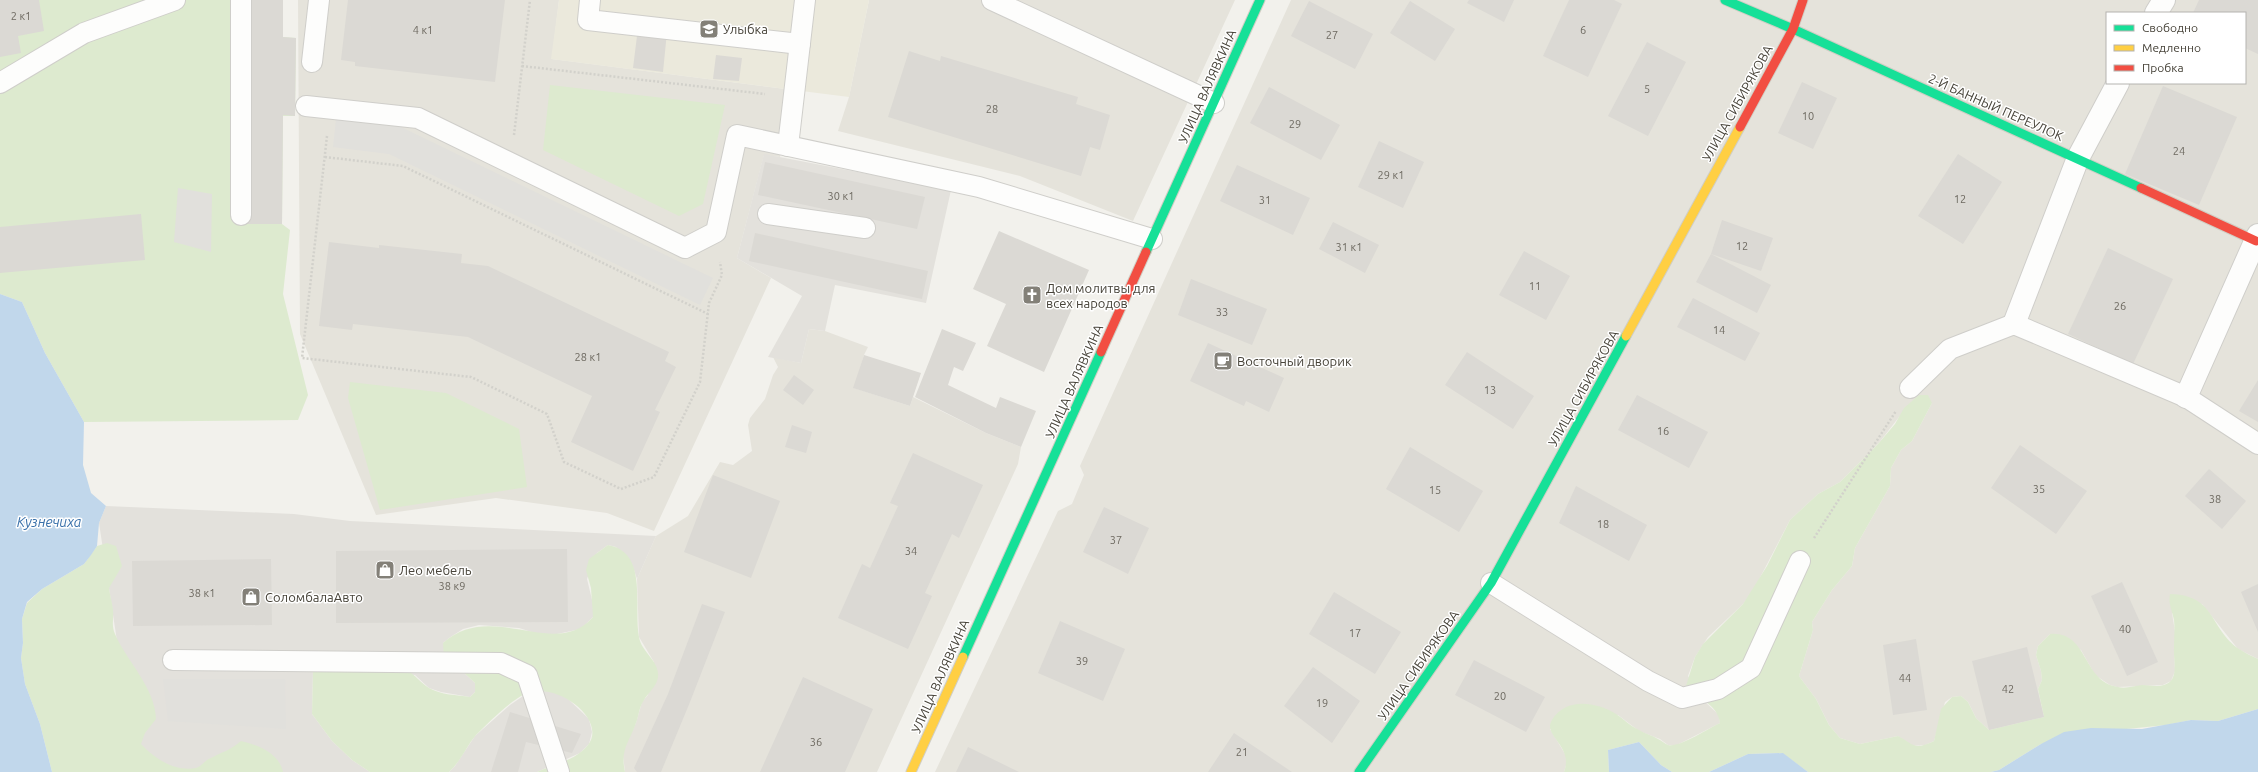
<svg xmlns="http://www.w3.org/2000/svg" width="2258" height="772" viewBox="0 0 2258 772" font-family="Ubuntu,sans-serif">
	<rect width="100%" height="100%" fill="#f2f1ec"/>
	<g fill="#e5e3db" fill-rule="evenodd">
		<polygon points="298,0 559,0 552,59 794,90 780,157 764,155 737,258 771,278 654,531 607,513 496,498 376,515 300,334"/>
		<polygon points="869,0 1235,0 1133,221 1020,176 838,131 849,97"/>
		<path d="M1291,0H2258V659L2238,649L2202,604L2172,613L2176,638L2174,647L2175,671L2171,681L2163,685L2117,687L2110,685L2095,675L2081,650L2050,634L2038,646L2036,655L2041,671L2042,680L2038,689L2044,717L1989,730L1976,718L1968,702L1961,696L1952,697L1945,702L1934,741L1925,745L1911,746L1898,736L1860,744L1840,738L1829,725L1816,699L1799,676L1813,630L1812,622L1832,590L1852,566L1855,548L1890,486L1891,468L1901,450L1912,441L1932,403L1899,417L1878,444L1840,482L1818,494L1790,520L1753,591L1743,604L1708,637L1695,657L1688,676L1703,700L1719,715L1720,723L1677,745H1668L1660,739L1639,731L1618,715L1550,729L1568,759L1564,772H935L1058,511L1072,504L1084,475L1080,466ZM2107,13H2245V83H2107Z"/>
		<polygon points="809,329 825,331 868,347 864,355 854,388 910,406 913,397 986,433 1021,447 1018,464 877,772 625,772 623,755 625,745 636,723 642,702 648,695 654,662 639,637 637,579 656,536 688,516 720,462 733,465 752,451 748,425 750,418 765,399 773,375 778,367 773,357 801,363"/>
	</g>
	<g fill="#e3e1dc">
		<polygon points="764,154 951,190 926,303 835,285 825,331 809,329 801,363 768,357 802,296 737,258"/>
		<polygon points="106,506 294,514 350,521 656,536 637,579 634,570 616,547 608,545 597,553 587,579 593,604 593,617 581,629 557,634 538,634 519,628 479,625 463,629 449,638 443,643 461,670 475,683 475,692 470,697 441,692 429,688 415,675 313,670 312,714 332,741 352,760 370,772 137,772 99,523"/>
		<polygon points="540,690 552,691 566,697 589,719 592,732 589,744 580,753 537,772 449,772 455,766 475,736 510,705 526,694"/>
	</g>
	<polygon fill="#ebe9dc" points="559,0 869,0 849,97 551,59"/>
	<g fill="#ddeacf">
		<polygon points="0,0 283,0 283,37 296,38 295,116 283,116 282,224 290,230 283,294 308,395 298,420 84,422 45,353 22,302 0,294"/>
		<polygon points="550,85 725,105 703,204 679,216 543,150"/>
		<polygon points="350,382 446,393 519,429 527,487 380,510 348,398"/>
		<path d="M1919,395H1928L1932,403L1912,441L1901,450L1891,468L1890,486L1855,548L1852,566L1832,590L1812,622L1813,630L1799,676L1816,699L1829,725L1840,738L1860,744L1898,736C1914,744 1913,751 1934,741L1941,709L1952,697L1961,696L1968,702L1976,718L1989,730L2044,717L2038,689L2042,680L2041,671L2036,655L2038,646L2050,634C2089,631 2082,682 2118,687C2126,689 2134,686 2142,685C2149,685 2157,687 2164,685C2180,680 2173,660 2174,648C2174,638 2175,630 2174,620C2172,610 2168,604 2170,594C2216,595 2209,628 2239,649C2245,653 2252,656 2258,659V709L2218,721L2191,720L2166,725L2117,730L2041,744L1999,770L1991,772H1808L1782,753L1748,754L1709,772H1672L1661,765L1639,742L1608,750L1609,772H1564C1574,746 1542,736 1552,720C1566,697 1596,702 1616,714C1624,719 1630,726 1639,730C1645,734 1652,735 1658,739C1661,740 1665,744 1668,745C1679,748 1709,728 1720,723C1718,704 1697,699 1686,686L1695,657L1703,644L1743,604L1767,566L1790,520L1818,494L1840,482L1878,444L1895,424L1904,408Z"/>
		<path d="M107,543L116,546L122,566L109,588C110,595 112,603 113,610C114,618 111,625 115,634C127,662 155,687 156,719L145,733L141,744C154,758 174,772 196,768C202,766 205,760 211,758C222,752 231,750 241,741C258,745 279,753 283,772H52L40,724L25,684L21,658L23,643L22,619L27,603L42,589L84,564L97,546Z"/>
		<path d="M608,545C649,552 633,607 639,637C641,652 660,661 658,677C657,686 648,693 644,700C639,707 639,715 636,723C629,743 620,749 625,772H537C554,764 575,761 588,745C608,719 555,680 525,694C510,701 488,723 476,735C466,747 461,761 449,772H370L352,760L332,741L312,714L313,670H407C415,675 421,683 429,688C441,695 457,695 470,697L475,692V683L461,670L444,660L443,643C492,599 555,661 593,617L591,588L586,570L589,559Z"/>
	</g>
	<g fill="#e1e0dc">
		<polygon points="336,119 399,126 713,278 700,305 389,154 333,147"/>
		<polygon points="178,188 212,194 211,252 174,242"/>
		<polygon points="163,679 285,679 286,729 168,721"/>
	</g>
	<g fill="#c1d7eb">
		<polygon points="0,294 22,302 45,353 84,422 83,465 91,493 106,506 99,523 97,546 91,555 84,564 42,589 27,602 22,619 23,643 21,658 25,684 40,724 52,772 0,772"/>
		<polygon points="2258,709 2258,772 1991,772 1999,770 2041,744 2064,732 2091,728 2142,729 2191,720 2218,721"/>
		<polygon points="1639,742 1661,765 1672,772 1609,772 1608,750"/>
		<polygon points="1783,753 1808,772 1709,772 1748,754"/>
	</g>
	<g fill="#dbd9d4">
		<polygon points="0,0 39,0 44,31 18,36 21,53 0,57"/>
		<polygon points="244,0 283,0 283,37 296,38 295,116 283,115 282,224 243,224"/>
		<polygon points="348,0 505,0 495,82 355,66 355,62 341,60"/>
		<polygon points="1469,0 1514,0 1504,22 1467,3"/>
		<polygon points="1569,0 1614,0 1622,4 1588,77 1543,56"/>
		<polygon points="2199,0 2258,0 2258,54 2245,48 2245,13 2193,13"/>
		<polygon points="1309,1 1373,34 1355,69 1291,36"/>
		<polygon points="1410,1 1455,29 1435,61 1390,33"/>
		<polygon points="638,28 667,32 663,72 633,68"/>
		<polygon points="1647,42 1686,62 1648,136 1608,116"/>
		<polygon points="909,51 940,61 941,56 1078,97 1076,104 1110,115 1100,150 1090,147 1081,176 888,117"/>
		<polygon points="716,55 742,58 739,81 713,79"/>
		<polygon points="1802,82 1837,98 1813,149 1778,133"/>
		<polygon points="2163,86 2237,117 2199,205 2125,174"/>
		<polygon points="1269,87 1340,125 1321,160 1250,123"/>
		<polygon points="1379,141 1424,162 1403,208 1358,187"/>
		<polygon points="1958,154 2002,182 1963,244 1918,216"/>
		<polygon points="765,162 925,197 917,229 758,195"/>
		<polygon points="1237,165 1310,198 1293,235 1220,201"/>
		<polygon points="141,214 145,260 0,273 0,227"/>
		<polygon points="1722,220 1773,238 1761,271 1711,254"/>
		<polygon points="1333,222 1379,245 1365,273 1319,249"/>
		<polygon points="999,231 1089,270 1044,372 987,346 1006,304 973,289"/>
		<polygon points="755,233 928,271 922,299 749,261"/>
		<polygon points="329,242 379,248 379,245 462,254 461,263 488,266 669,352 665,361 676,367 655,410 660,412 633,471 571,442 592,396 468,337 353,324 352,330 319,326"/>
		<polygon points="2108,248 2173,279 2133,364 2068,334"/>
		<polygon points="1524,251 1570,276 1546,320 1499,295"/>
		<polygon points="1711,254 1771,285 1757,313 1696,282"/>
		<polygon points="1191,279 1267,309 1252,345 1178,315"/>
		<polygon points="1693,298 1760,333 1745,361 1677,327"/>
		<polygon points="942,329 976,343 963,371 954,367 948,385 996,408 1000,397 1036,411 1021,447 986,433 915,397"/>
		<polygon points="1208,343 1284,378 1269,412 1246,401 1244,406 1190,381"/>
		<polygon points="1467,352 1534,396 1513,429 1445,385"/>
		<polygon points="864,355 921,373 910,406 853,388"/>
		<polygon points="794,375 814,390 803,405 783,390"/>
		<polygon points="2258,380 2258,422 2239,411"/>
		<polygon points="1637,395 1708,432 1689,468 1618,430"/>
		<polygon points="792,425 812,432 806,453 785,447"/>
		<polygon points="2020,445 2087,491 2056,534 1991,488"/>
		<polygon points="1410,447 1483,491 1459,532 1386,489"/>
		<polygon points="913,453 983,485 959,538 952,534 925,593 932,596 908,649 838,618 862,564 870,568 898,506 890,503"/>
		<polygon points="2209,469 2246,501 2222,529 2185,496"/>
		<polygon points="713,475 780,501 751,578 684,552"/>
		<polygon points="1576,486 1647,525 1629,561 1559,523"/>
		<polygon points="1104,507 1149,528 1128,574 1083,552"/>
		<polygon points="567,549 568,622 336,623 336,551"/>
		<polygon points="271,559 272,625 133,626 132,561"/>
		<polygon points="2122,582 2158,662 2127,676 2091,596"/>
		<polygon points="2258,584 2258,632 2241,592"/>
		<polygon points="1334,592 1401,632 1375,674 1309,634"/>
		<polygon points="702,604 725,612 690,702 661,772 637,772 634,768 668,694"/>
		<polygon points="1060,621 1125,649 1103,701 1038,673"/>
		<polygon points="1916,639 1927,710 1893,715 1883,645"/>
		<polygon points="2027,647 2044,717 1989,730 1972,661"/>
		<polygon points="1474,660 1545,697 1526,732 1455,695"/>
		<polygon points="1313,667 1360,701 1332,743 1284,706"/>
		<polygon points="803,677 873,709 845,772 760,772"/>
		<polygon points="510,712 581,734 572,753 526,742 518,772 491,772"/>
		<polygon points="1234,733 1292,772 1208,772"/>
		<polygon points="968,747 1019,772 956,772"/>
	</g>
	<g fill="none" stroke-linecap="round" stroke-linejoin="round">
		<g stroke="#cfceca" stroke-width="22">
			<g id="lane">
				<polyline points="590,0 588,20 800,44"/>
				<polyline points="992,0 1214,103"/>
				<polyline points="312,62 319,0"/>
				<polyline points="0,83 84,33 175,0"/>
				<polyline points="306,106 418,118 685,248 716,232 737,135 979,187 1152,239"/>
				<polyline points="788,146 805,0"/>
				<polyline points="768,214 865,228"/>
				<polyline points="241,215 241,0"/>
				<polyline points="1910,388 1950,349 2014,324 2186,397 2258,444"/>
				<polyline points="1491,583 1648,681 1682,698 1718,689 1751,668 1800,561"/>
				<polyline points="173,660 501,663 527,675 559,772"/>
			</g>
		</g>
		<g stroke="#cfceca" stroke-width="24">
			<g id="street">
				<polyline points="2156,13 2164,0"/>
				<polyline points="2014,324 2078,158 2118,83"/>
				<polyline points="2186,397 2258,235"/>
			</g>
		</g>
		<g stroke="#d0cec4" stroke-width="11">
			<g id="fast">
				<polyline points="1725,0 1793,29 2141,188"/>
				<polyline points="1146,252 1260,0"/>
				<polyline points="963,657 1101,352"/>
				<polyline points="1359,772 1491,583 1626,336"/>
			</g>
		</g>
		<g stroke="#d0cec4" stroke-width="11">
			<g id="slow">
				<polyline points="1626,336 1740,127"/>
				<polyline points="911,772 963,657"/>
			</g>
		</g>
		<g stroke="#d0cec4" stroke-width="11">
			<g id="jam">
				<polyline points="1740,127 1793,29 1803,0"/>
				<polyline points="2141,188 2256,241"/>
				<polyline points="1101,352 1146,252"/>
			</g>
		</g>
		<g stroke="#d2d1cb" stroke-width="2.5" stroke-dasharray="2 2" stroke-linecap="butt">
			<polyline points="522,66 765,94"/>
			<polyline points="514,135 530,0"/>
			<polyline points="327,136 302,358 471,377 547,414 564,462 621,489 654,477 700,382 709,303 722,275 720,262"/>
			<polyline points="325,157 403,166 708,314"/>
			<polyline points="1814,538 1896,411"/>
		</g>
		<use href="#lane" stroke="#fdfdfc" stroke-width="20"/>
		<use href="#street" stroke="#fdfdfc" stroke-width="22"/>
		<use href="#fast" stroke="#16e098" stroke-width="9"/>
		<use href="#slow" stroke="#ffcf43" stroke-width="9"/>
		<use href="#jam" stroke="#f24e42" stroke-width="9"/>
	</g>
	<defs>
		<g id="school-square" transform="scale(1)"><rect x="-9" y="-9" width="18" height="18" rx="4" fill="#838078" stroke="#fff"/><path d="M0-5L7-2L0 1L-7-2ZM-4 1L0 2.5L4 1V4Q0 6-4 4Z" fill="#fff"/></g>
		<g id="church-square" transform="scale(1)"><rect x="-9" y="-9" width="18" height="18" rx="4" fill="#838078" stroke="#fff"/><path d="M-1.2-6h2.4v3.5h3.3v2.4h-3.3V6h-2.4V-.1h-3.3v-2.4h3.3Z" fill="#fff"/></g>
		<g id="cafe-square" transform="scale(1)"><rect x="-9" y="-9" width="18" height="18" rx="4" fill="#838078" stroke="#fff"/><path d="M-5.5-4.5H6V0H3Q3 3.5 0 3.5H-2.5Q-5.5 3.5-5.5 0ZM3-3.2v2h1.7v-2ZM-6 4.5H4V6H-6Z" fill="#fff"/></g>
		<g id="shop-square" transform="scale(1)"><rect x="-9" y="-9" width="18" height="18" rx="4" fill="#838078" stroke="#fff"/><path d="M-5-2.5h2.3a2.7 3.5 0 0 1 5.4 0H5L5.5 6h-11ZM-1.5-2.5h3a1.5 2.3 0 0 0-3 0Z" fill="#fff"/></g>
	</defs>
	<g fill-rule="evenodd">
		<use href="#school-square" x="709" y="29"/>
		<use href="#church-square" x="1032" y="295"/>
		<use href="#cafe-square" x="1223" y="361"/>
		<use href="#shop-square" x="385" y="570"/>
		<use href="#shop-square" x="251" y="597"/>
	</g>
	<g text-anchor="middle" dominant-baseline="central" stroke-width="3" stroke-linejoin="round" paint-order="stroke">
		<g font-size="11" fill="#6d6960">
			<text x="21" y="16">2 к1</text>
			<text x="423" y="30">4 к1</text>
			<text x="1583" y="30">6</text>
			<text x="1332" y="35">27</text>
			<text x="1647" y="89">5</text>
			<text x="992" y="109">28</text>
			<text x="1808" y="116">10</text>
			<text x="1295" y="124">29</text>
			<text x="2179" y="151">24</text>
			<text x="1391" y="175">29 к1</text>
			<text x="841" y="196">30 к1</text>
			<text x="1960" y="199">12</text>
			<text x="1265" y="200">31</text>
			<text x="1742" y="246">12</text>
			<text x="1349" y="247">31 к1</text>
			<text x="1535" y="286">11</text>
			<text x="2120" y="306">26</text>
			<text x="1222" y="312">33</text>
			<text x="1719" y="330">14</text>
			<text x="588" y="357">28 к1</text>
			<text x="1490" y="390">13</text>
			<text x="1663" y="431">16</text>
			<text x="2039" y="489">35</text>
			<text x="1435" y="490">15</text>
			<text x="2215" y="499">38</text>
			<text x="1603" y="524">18</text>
			<text x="1116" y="540">37</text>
			<text x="911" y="551">34</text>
			<text x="452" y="586">38 к9</text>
			<text x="202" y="593">38 к1</text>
			<text x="2125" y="629">40</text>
			<text x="1355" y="633">17</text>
			<text x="1082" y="661">39</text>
			<text x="1905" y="678">44</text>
			<text x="2008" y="689">42</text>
			<text x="1500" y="696">20</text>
			<text x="1322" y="703">19</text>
			<text x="816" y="742">36</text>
			<text x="1242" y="752">21</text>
		</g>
		<g font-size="13" fill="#474339" stroke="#fff" text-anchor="start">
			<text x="723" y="29">Улыбка</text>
			<text x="1046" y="288">Дом молитвы для<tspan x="1046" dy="15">всех народов</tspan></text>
			<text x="1237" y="361">Восточный дворик</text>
			<text x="399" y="570">Лео мебель</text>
			<text x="265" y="597">СоломбалаАвто</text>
		</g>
		<g font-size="13" fill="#474339" stroke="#fff">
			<text transform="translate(1207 86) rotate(-66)">УЛИЦА ВАЛЯВКИНА</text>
			<text transform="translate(1737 103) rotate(-61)">УЛИЦА СИБИРЯКОВА</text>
			<text transform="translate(1996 107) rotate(24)">2-Й БАННЫЙ ПЕРЕУЛОК</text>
			<text transform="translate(1074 381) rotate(-66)">УЛИЦА ВАЛЯВКИНА</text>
			<text transform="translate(1583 388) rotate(-61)">УЛИЦА СИБИРЯКОВА</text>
			<text transform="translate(1418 665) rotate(-55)">УЛИЦА СИБИРЯКОВА</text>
			<text transform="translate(940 676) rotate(-66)">УЛИЦА ВАЛЯВКИНА</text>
		</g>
		<g font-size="14" font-style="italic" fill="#3a71aa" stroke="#fff">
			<text x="49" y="522">Кузнечиха</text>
		</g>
	</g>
	<rect x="2106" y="12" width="140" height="72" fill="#ffffff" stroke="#b5b4b0"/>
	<rect x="2114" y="25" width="20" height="6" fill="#16e098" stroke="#b5b4b0"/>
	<text x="2142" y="32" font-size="12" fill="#474339">Свободно</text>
	<rect x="2114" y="45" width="20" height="6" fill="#ffcf43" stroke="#b5b4b0"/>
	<text x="2142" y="52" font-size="12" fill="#474339">Медленно</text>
	<rect x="2114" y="65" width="20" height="6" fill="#f24e42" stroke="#b5b4b0"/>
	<text x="2142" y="72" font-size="12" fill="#474339">Пробка</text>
</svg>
